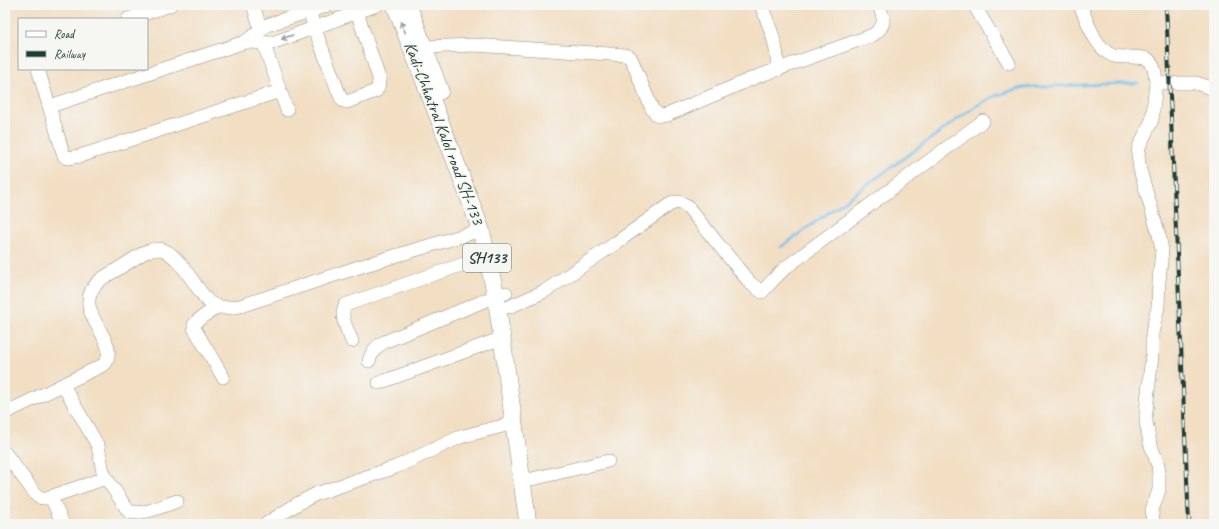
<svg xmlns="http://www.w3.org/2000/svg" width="1219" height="529" viewBox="0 0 1219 529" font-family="Caveat,sans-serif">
	<rect width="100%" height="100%" fill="#f6f6f2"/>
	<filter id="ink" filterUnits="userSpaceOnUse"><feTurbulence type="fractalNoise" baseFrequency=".025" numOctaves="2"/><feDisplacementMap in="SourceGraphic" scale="8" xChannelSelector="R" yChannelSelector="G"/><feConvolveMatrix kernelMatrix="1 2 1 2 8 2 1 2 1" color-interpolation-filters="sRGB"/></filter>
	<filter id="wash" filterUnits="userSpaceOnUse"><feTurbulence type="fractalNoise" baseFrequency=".012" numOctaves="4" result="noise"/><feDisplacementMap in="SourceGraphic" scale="16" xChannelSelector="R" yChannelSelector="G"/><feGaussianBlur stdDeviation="0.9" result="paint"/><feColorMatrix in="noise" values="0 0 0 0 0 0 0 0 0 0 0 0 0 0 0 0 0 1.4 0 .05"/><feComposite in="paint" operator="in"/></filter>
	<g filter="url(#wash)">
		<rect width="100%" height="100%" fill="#f2dec3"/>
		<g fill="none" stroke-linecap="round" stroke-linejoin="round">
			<polyline stroke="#72bfec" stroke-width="2.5" points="781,247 976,106 993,97 1007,92 1026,87 1138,83"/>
		</g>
	</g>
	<g filter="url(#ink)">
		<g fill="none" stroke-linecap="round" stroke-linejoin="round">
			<g stroke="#888e7c" stroke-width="14">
				<g id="minor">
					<polyline points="253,5 261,30"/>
					<path d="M308,5L314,27L340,96L343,101L347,102L376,91C379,87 379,83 379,78L357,12"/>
					<path d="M761,5C769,26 779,46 777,70"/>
					<polyline points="974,5 1009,63"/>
					<path d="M1080,5C1087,20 1096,51 1114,56C1125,58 1137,56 1148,59C1155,66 1155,73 1156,82L1165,83"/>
					<polyline points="128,19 170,5"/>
					<polyline points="245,42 272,43 377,5"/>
					<polyline points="263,42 287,110"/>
					<path d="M424,47L474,45L625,55L630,57L633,63L652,109L658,116L667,115L756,77L873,35C887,25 884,19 879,5"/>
					<polyline points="38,69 64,156 67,158 80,156 280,91"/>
					<polyline points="1177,83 1196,83 1214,89"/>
					<polyline points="50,106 245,42 267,25 328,5"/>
					<polyline points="218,306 197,321 194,325 194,328 223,377"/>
					<polyline points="509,307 545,291 613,245 669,205 676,202 682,203 687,206 750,283 762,292 773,280 785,268 983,121"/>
					<path d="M352,341C348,331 339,316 345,305L487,256"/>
					<path d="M369,361C372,352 375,347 384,342L496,296L506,293"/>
					<polyline points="379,383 502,338"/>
					<path d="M63,385L98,446L103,472L106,478L129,512C145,515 162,506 177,501"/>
					<path d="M5,413L105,364C122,338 68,312 98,282C102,278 108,275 113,272C124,265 134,259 145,252C150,250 154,249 160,249C175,251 191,279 200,291C203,295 206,300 210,303C219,309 229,308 240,306L362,266L481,230"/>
					<polyline points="5,453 37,496 42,498 47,498 106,478"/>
					<polyline points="532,479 608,461"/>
					<polyline points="51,497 63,524"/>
					<polyline points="266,524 297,504 316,494 396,467 460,437 514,423"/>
					<polyline points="1153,524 1152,510 1159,490 1159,474 1158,465 1150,443 1146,422 1146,411 1152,355 1152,333 1158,307 1159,281 1162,250 1159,235 1140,170 1138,155 1139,147 1152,120 1156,82"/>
				</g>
			</g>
			<g stroke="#888e7c" stroke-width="18">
				<g id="major">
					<polyline points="395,5 455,160 481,230 496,296 528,524"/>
					<polyline points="408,5 440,91"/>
				</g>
			</g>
			<use href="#minor" stroke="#fff" stroke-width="13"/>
			<use href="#major" stroke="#fff" stroke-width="17"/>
			<g stroke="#1f3d34" stroke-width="4">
				<polyline id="rail" points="1166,5 1189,524"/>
			</g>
			<use href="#rail" stroke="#f6f6f2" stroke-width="2.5" stroke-dasharray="8" stroke-linecap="butt"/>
		</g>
		<defs><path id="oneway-shaft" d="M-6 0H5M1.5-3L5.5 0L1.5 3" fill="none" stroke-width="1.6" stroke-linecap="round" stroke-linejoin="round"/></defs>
		<g stroke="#8f9e9a">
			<use href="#oneway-shaft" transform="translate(403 27) rotate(-111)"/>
			<use href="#oneway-shaft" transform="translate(287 37) rotate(160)"/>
		</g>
	</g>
	<g text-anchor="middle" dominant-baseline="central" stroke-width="3.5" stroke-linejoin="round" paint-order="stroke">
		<rect fill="#f6f6f2" stroke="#60746d" stroke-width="1" x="463" y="244" width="48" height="28" rx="3"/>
		<g font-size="16" font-weight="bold" fill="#1f3d34">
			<text x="487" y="258">SH133</text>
		</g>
		<g font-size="17" fill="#1f3d34" stroke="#f6f6f2">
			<text transform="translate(444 133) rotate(69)">Kadi-Chhatral Kalol road SH-133</text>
		</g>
	</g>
	<rect width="1219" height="529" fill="none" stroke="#f6f6f2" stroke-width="20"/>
	<rect x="18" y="18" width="130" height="52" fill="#f6f6f2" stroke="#a0aca6"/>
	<rect x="26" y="31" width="20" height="6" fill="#ffffff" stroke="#a0aca6"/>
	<text x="54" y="38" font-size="12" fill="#1f3d34">Road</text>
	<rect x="26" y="51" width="20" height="6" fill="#1f3d34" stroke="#a0aca6"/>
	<text x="54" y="58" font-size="12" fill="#1f3d34">Railway</text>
</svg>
